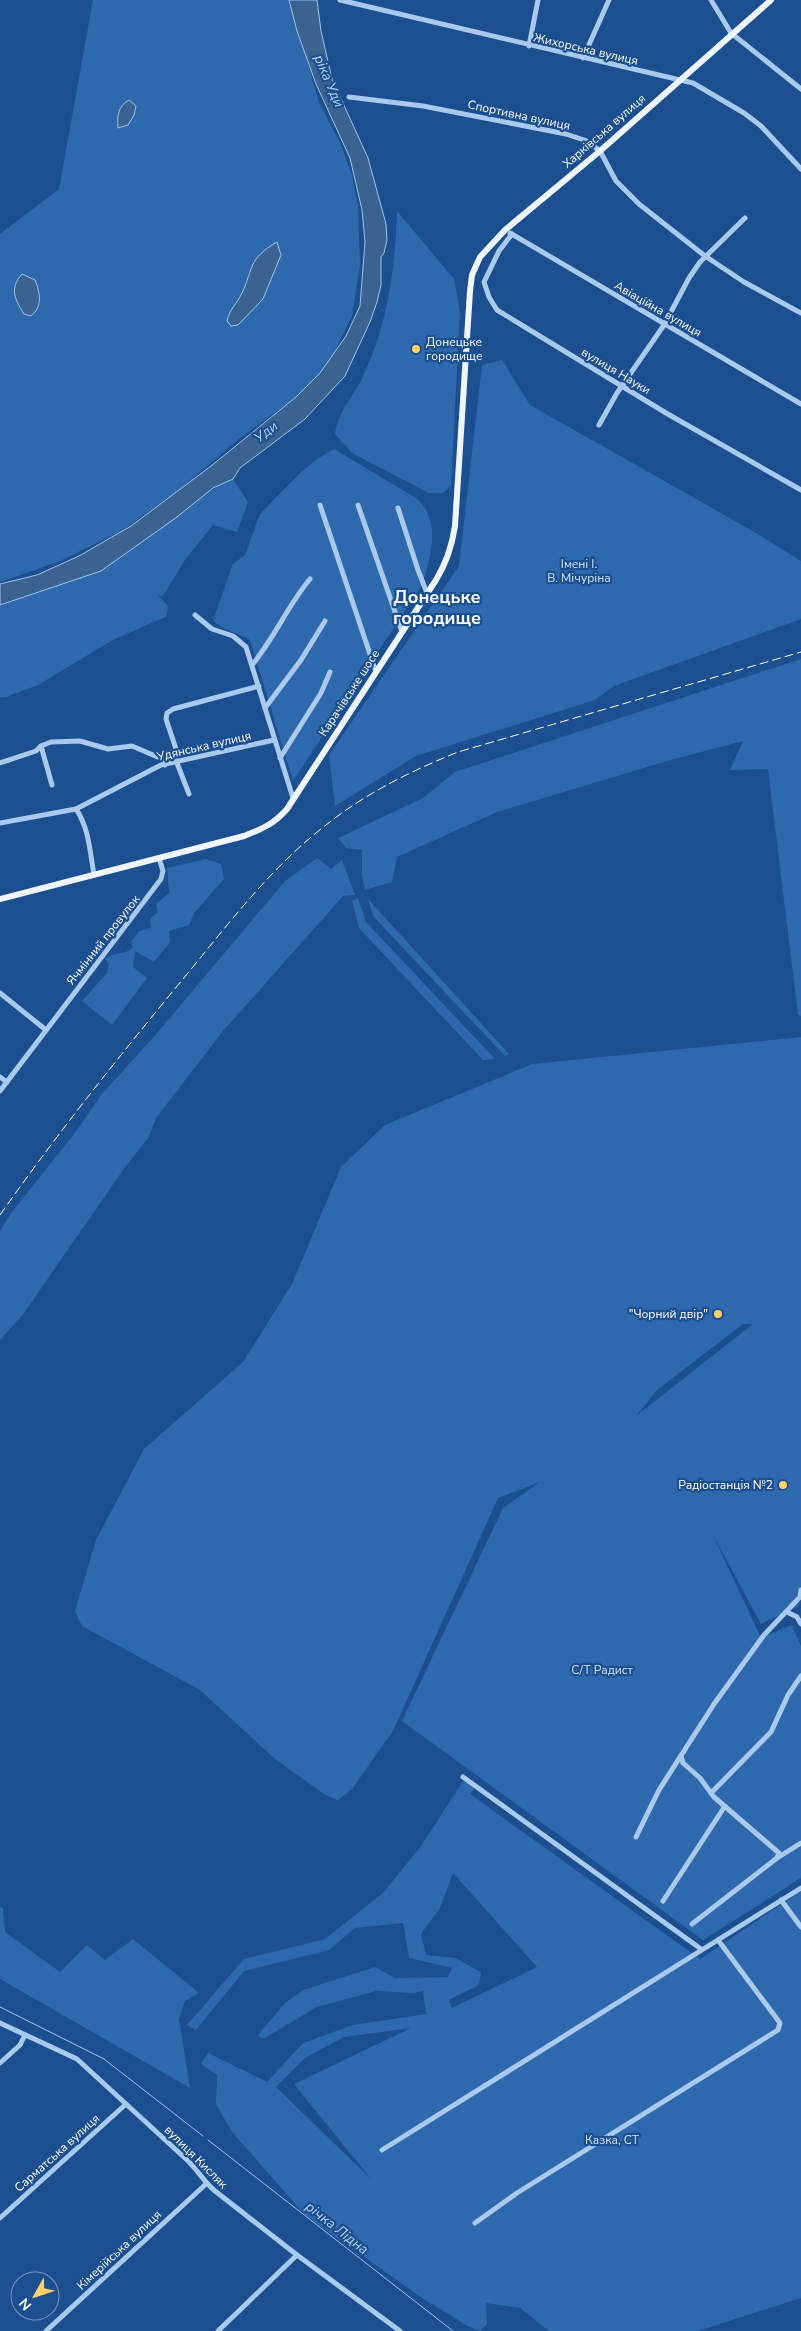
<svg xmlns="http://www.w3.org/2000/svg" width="801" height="2331" viewBox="0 0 801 2331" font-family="'Nunito Sans',sans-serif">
	<rect width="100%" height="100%" fill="#1b4f8f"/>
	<g fill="#2e69ad" fill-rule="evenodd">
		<polygon points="93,0 290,0 319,102 341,145 352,175 358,207 360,265 352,316 332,357 320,373 296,397 240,438 180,489 121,531 58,562 0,582 0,234 59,189"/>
		<path d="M397,211L454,279L460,311L451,486L443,493H429L352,453L335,434C339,408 353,399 363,376C388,324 395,268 397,211Z"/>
		<polygon points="502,360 530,405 751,530 801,561 801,619 614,686 595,700 416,756 335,806 329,755 459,566 482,365"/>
		<path d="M334,449L416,498C442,521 431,556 422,585L293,781L250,640C239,633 221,630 213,620L233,564L245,555L260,514L301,472L317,459Z"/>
		<polygon points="233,479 248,502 237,532 213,525 185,560 163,596 158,595 168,606 167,616 111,641 38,685 6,697 0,697 0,602"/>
		<polygon points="801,659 801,1016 798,1015 768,769 730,770 743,741 667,761 497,812 397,857 392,882 365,890 362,876 362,850 346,848 338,838 423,798 455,772"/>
		<polygon points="317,858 331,869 342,860 355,895 343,896 223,1031 156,1118 149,1137 123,1170 24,1313 0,1340 0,1231 12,1212 77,1130 102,1094 158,1032 285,881"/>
		<path d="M206,859L221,864L224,879L194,913L189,925L169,931L170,942L154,962L135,951L133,967L147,978L112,1025L82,1001L107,973L109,964L105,959C114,952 124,955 133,948L131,942L139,931L151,928L150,919L158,912L156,904L169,893L167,868Z"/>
		<polygon points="358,898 366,922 495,1059 483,1060 359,928 352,901"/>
		<polygon points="368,899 509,1054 505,1056 373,916"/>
		<path d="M801,1037V1591L799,1606L761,1624L713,1535L761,1638L792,1625L801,1646V1878L703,1940L402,1721L503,1508L540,1482L498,1498L393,1731L352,1789L338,1800L324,1794L275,1759L200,1690L82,1626L75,1611L96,1540L144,1449L243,1362L292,1284L341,1167L385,1125L532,1064ZM743,1324H753L636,1416L657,1390Z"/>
		<path d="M463,1781L475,1787L470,1794L700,1959L801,1891V2298L698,2331H549L520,2308L486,2303L487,2324L480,2331L468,2326L425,2300L305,2215L232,2132L216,2104L217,2075L201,2064L208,2053L267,2082L303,2043L353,2025L426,2014L423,1991L414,1993L376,1991L317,2007L263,2039L258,2035L285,2003L303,1990L375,1967L395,1978L448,1977L452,1968L409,1958L403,1923L355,1928L329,1950L244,1971L196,2030L187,2025L244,1959L325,1939L383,1893L421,1846ZM453,1873L537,1967L452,2008L449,2000L479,1985L481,1972L455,1958L426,1955L421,1934L440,1908ZM411,2028L294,2084L371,2179L276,2087L305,2058L344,2037Z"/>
		<polygon points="0,1907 3,1908 5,1932 60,1972 87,1945 105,1960 133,1939 199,1993 185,2001 179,2019 190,2088 0,1979"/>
	</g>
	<g fill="#3c6290" stroke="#9cc4f0">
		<polygon points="289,0 317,0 321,31 332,79 368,158 386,224 387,240 384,253 381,257 381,285 377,302 370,322 345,376 305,419 240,468 233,479 213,488 177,517 101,571 0,605 0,584 37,575 79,556 131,526 211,466 296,397 320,373 346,336 360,306 365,242 362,210 350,158 316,84 297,31"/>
		<path d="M129,100L136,106L134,115L128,125L118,128C117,116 118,106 129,100Z"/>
		<path d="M277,242L281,255L263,299L238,325L231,326L227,321C230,308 237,304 242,293C254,267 248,259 277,242Z"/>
		<path d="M22,274L35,280C40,293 43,306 31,316L24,314C15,300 9,288 22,274Z"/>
	</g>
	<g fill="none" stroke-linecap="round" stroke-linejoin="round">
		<g stroke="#9cc4f0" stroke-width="1">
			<polyline points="0,2007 104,2059 203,2136"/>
			<polyline points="208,2140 453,2331"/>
		</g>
		<g stroke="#a9c9ee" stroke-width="5">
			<polyline points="340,0 693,83 744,113 761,126 801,169"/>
			<polyline points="711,0 731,33 801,89"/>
			<polyline points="529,46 538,0"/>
			<polyline points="583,58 609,0"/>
			<polyline points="349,97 423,106 566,134 587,141 600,151 616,181 639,204 705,256 744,282 801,313"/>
			<polyline points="510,233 801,404"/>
			<polyline points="512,234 499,251 484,282 489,297 497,310 666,413 801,490"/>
			<polyline points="599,425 617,393 664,325 689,278 700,262 745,218"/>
			<polyline points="320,505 376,672"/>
			<polyline points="358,505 402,632"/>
			<polyline points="398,508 418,570 427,593"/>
			<polyline points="195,615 212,629 233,636 246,647 293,798"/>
			<path d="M252,665C275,637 288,605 310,579"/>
			<polyline points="265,708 301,660 325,621"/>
			<polyline points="41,746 52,785"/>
			<polyline points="280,758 321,693 330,672"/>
			<polyline points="0,763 36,751 41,746 51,742 80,741 108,749 132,746 160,758 165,765"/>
			<polyline points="189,794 177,763 176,749 166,719 167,713 173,709 259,686"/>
			<path d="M76,809C89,828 90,852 94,875"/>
			<polyline points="0,823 76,809 161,765 274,740"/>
			<polyline points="0,993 46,1030"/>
			<polyline points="0,1077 7,1082"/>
			<polyline points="0,1091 161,879 163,871 159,858"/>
			<polyline points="787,1612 797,1617 801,1624"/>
			<polyline points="681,1756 683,1763 700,1778 714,1797 779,1853 777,1858 692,1924"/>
			<polyline points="463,1777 701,1949"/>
			<polyline points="711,1793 771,1732 788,1695 801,1676"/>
			<polyline points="636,1837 659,1790 714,1704 764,1635 800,1597 801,1590"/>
			<polyline points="777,1858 801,1843"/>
			<polyline points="781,1900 801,1927"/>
			<polyline points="663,1901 725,1806"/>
			<path d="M0,2023L77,2059L186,2159C197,2169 204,2182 215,2191L297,2255L400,2331"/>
			<polyline points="0,2063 20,2045 25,2035"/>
			<polyline points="382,2150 801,1888"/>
			<polyline points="0,2218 126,2104"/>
			<polyline points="475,2223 517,2193 778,2030 780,2023 718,1940"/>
			<polyline points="46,2331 206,2184"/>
			<polyline points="218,2331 297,2255"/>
		</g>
		<path stroke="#f0f6ff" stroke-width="6" d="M0,899L244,836C262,829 274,824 287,809L436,580C447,562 452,546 455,526L470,291L472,275L480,257L505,230L600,151L771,0"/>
		<path stroke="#fff" stroke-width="1" stroke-dasharray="9 4" stroke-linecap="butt" d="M0,1215C54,1138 113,1064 173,991C221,934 266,871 326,825C366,793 411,771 458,752L801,652"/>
	</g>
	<g fill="#ffd166" stroke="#1b4f8f" stroke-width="2">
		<circle cx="416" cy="349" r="5"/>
		<circle cx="718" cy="1314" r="5"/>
		<circle cx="783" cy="1485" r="5"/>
	</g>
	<g text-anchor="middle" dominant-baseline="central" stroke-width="4.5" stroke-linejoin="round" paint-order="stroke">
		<g font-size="12" fill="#fff" stroke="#1b4f8f">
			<text transform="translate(586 49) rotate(13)">Жихорська вулиця</text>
			<text transform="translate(519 115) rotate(12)">Спортивна вулиця</text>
			<text transform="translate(604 131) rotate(-41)">Харківська вулиця</text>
			<text transform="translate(658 309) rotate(30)">Авіаційна вулиця</text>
			<text transform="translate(616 371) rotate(31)">вулиця Науки</text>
			<text transform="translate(349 693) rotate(-57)">Карачівське шосе</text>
			<text transform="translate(204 746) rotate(-13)">Удянська вулиця</text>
			<text transform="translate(103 940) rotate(-52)">Ячмінний провулок</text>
			<text transform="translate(57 2153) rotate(-42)">Сарматська вулиця</text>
			<text transform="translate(196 2157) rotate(45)">вулиця Кисляк</text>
			<text transform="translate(119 2250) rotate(-43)">Кімерійська вулиця</text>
		</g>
		<g font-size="12" fill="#fff" stroke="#1b4f8f" text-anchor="end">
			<text x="426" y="342" text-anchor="start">Донецьке<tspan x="426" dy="14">городище</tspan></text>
			<text x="708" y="1314">"Чорний двір"</text>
			<text x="773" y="1485">Радiостанцiя №2</text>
		</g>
		<g font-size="12" fill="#cfe3fa" stroke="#1b4f8f">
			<text x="579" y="564">Імені І.<tspan x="579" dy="14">В. Мічуріна</tspan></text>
			<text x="602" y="1670">С/Т Радист</text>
			<text x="612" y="2140">Казка, СТ</text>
		</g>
		<g font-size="14" font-style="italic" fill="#b5d3f5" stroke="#1b4f8f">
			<text transform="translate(329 81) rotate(67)">ріка Уди</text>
			<text transform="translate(266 432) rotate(-37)">Уди</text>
			<text transform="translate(337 2228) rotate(38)">річка Лідна</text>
		</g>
		<g font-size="18" font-weight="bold" fill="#fff" stroke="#1b4f8f">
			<text x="437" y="597">Донецьке<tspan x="437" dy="21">городище</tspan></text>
		</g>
	</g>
	<g transform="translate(35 2296) rotate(230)"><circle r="24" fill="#1b4f8f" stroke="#7695bc"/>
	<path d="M0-4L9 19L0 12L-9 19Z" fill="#ffd166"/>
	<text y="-8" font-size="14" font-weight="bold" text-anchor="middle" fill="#ffffff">N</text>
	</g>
</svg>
